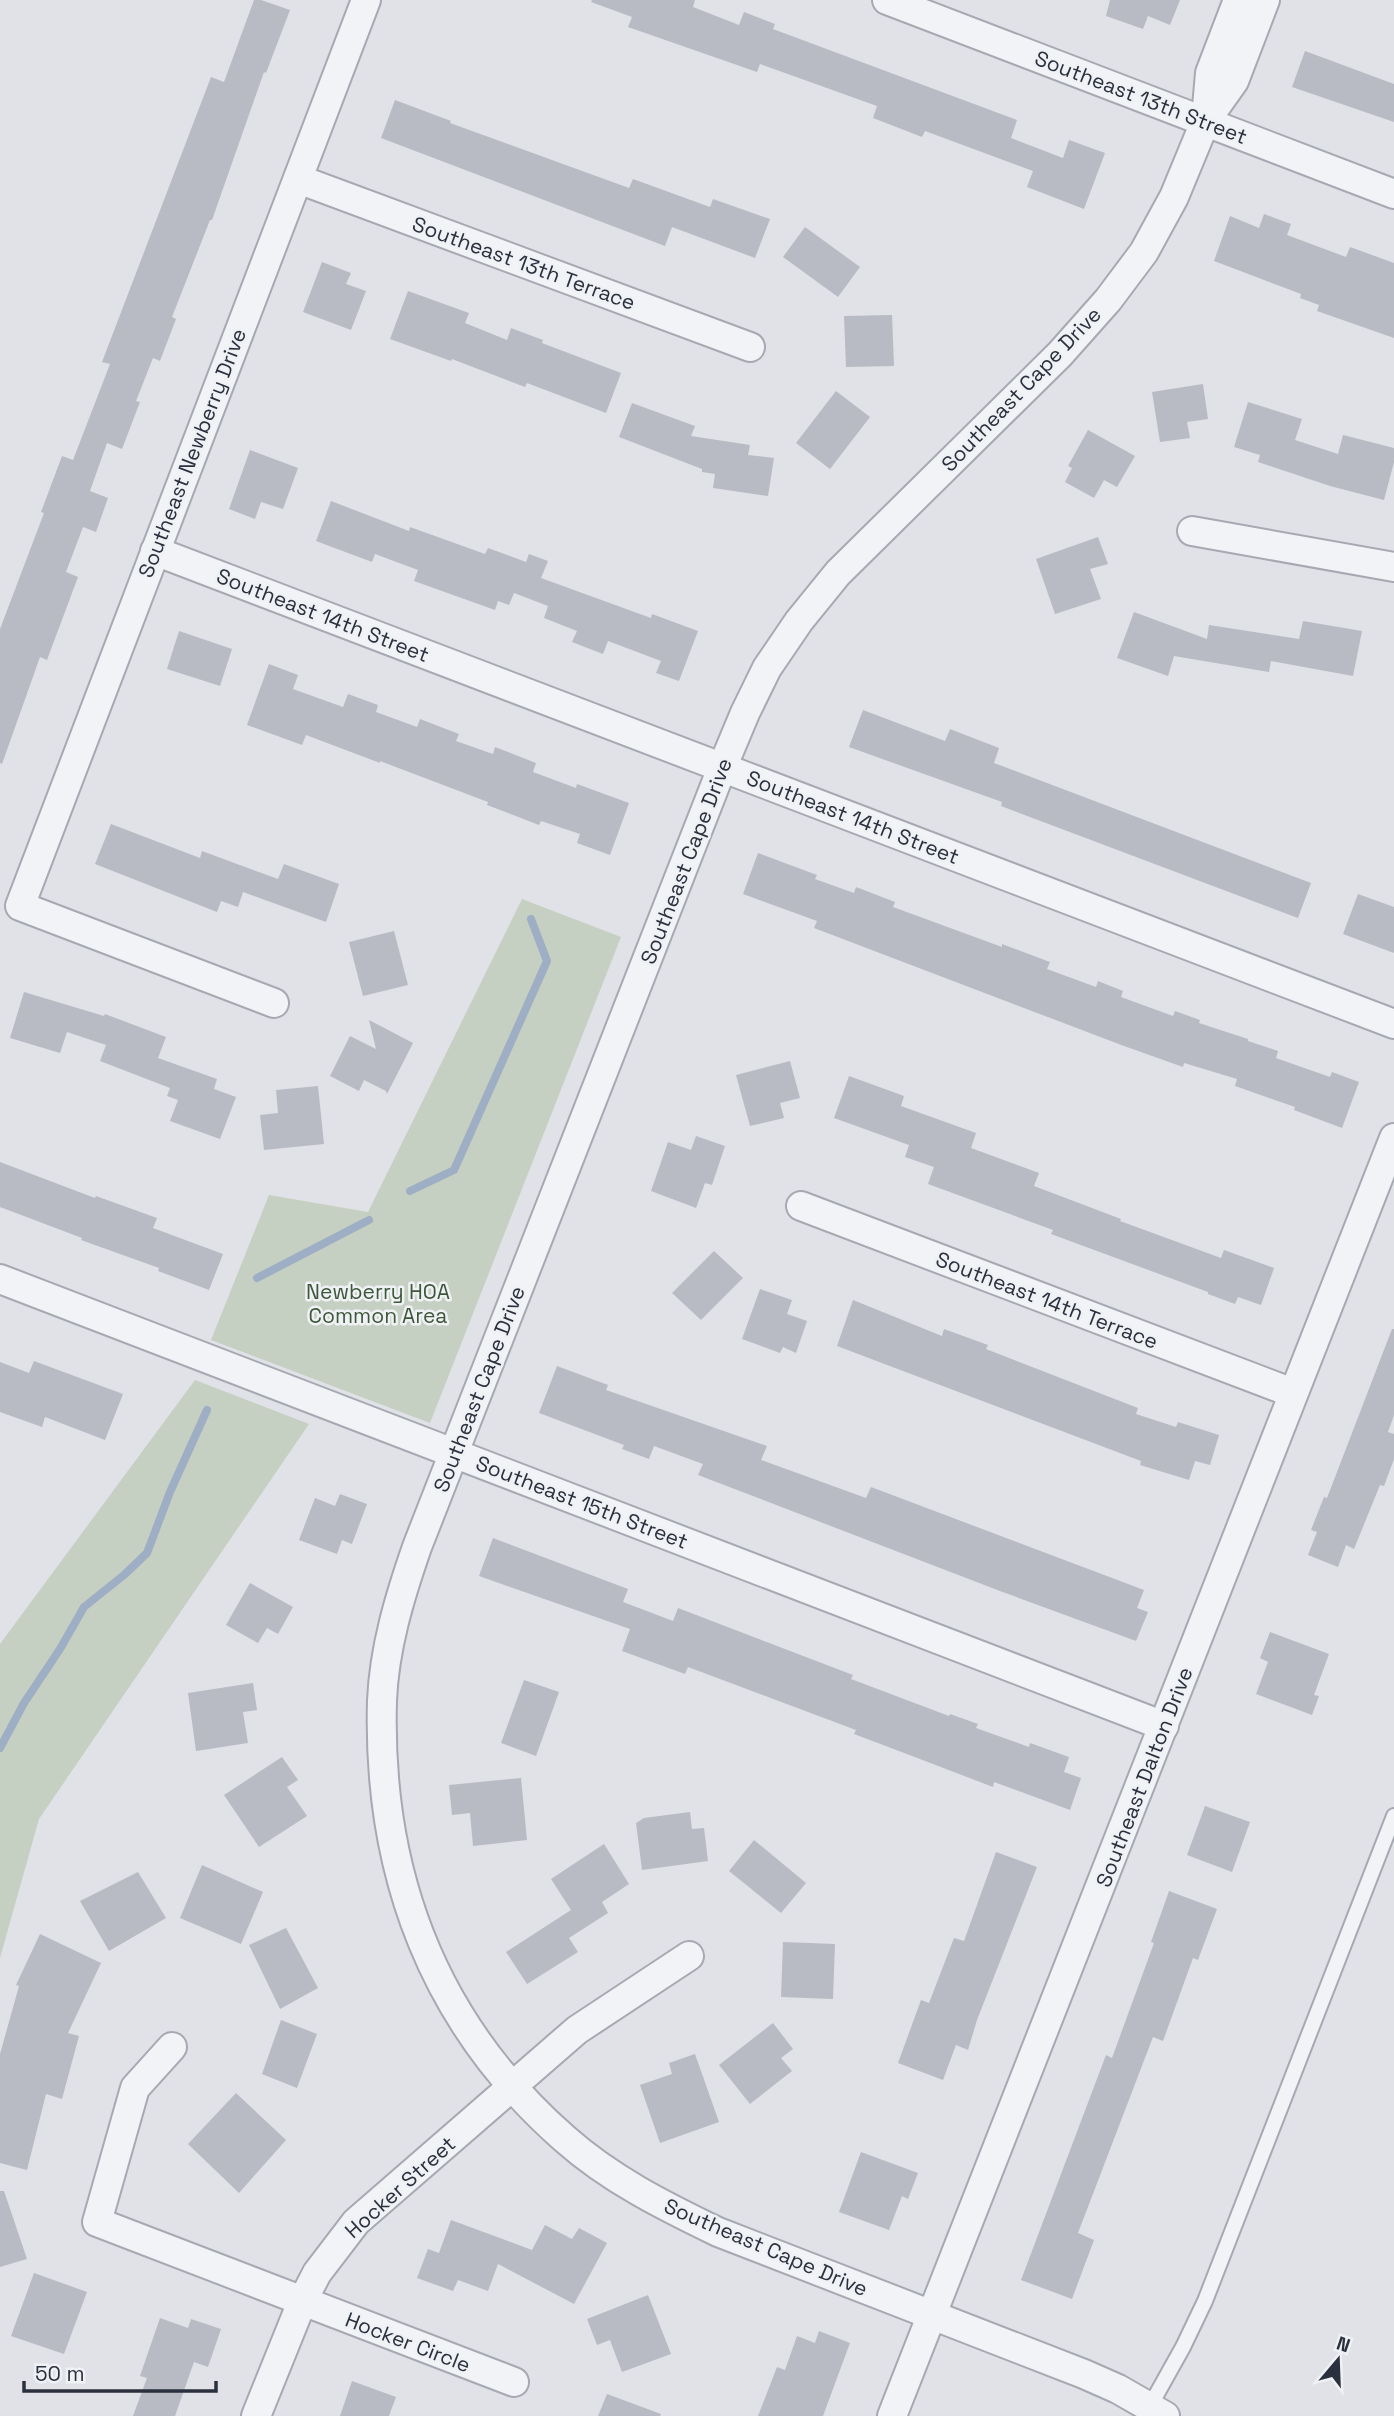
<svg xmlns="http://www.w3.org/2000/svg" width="1394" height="2416" viewBox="0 0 1394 2416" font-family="'Space Grotesk',sans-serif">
	<rect width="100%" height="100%" fill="#e0e2e7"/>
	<g fill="#c5d0c2">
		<polygon points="522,899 621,937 430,1423 211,1340 269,1195 368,1212"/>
		<polygon points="195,1380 309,1424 39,1819 0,1958 0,1644"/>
	</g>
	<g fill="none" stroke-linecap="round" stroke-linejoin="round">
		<g stroke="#9eaec4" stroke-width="8">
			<polyline points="410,1191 454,1170 547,961 531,919"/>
			<polyline points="257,1278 369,1220"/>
			<polyline points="0,1748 24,1703 60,1649 84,1607 124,1575 147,1553 170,1492 207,1410"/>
		</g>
	</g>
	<g fill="#b8bbc3">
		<polygon points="254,0 261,0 290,10 266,73 264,72 212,220 210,220 172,317 176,319 160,361 153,358 136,401 140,402 122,449 107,443 90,491 108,498 96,532 83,527 66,572 78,577 47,660 40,657 2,764 0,763 0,629 44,513 41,512 62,456 73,460 110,364 102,362 211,77 224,82"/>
		<polygon points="592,0 695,0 693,7 739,25 744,12 775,24 773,29 1017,120 1011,138 1063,158 1069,140 1105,153 1084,209 1027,187 1033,171 925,131 922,137 873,118 877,106 760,64 757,72 628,27 632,17 591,2"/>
		<polygon points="1110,0 1180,0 1170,25 1148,16 1143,29 1106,16"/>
		<polygon points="1305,51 1394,84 1394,122 1292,87"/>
		<polygon points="395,100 451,121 450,123 629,188 633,179 710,207 713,199 770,219 755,258 672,227 665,246 381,138"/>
		<polygon points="1264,214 1291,224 1287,235 1346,257 1350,247 1394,263 1394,338 1317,311 1319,305 1300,298 1301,294 1214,261 1230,216 1259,228"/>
		<polygon points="805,227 860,267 838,297 783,257"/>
		<polygon points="322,262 351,273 346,284 366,291 351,330 303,312"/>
		<polygon points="408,291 469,313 465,323 507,340 511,328 543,340 542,343 621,373 606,413 527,383 525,387 452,359 451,361 390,339"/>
		<polygon points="892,315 894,366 846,367 844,316"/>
		<polygon points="1203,384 1208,419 1187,422 1190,438 1160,442 1152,392"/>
		<polygon points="836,391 870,417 830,469 796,443"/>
		<polygon points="1248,402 1302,419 1295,440 1338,454 1343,435 1394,448 1394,462 1384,500 1330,486 1258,462 1260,455 1234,447"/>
		<polygon points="632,403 695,426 691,436 750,445 748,455 774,458 768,496 713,488 715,474 702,472 702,469 619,437"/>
		<polygon points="1088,430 1135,456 1117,487 1104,480 1094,498 1065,482 1072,468 1068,466"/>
		<polygon points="250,450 298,468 283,509 261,502 255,519 229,509"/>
		<polygon points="331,501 409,531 410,527 485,554 488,548 526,562 529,554 548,561 541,578 651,618 652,614 698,631 679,681 656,673 661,661 608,641 603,654 572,642 577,631 544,618 548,606 514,593 509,605 498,601 495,610 414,581 418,570 375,554 372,562 316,541"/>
		<polygon points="1098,537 1108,564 1090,569 1101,599 1055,614 1036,559"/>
		<polygon points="1134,612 1207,639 1209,625 1299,639 1303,621 1362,631 1353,676 1271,661 1269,672 1174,656 1168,676 1117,658"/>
		<polygon points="179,631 232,649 220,686 167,669"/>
		<polygon points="269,664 298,675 293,689 343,707 348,694 378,705 376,712 417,727 420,719 459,734 456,741 493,754 495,747 536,763 533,772 576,788 577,784 629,803 610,855 577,843 580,834 541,821 539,825 487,805 488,802 380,761 380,763 306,735 302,745 247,725"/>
		<polygon points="863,710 945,741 950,729 999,748 994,763 1311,883 1298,918 1001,806 1002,802 849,747"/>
		<polygon points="111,824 200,858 202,851 278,879 284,864 339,884 326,922 243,892 238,907 221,901 217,912 95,864"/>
		<polygon points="758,853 817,875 815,879 854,893 856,887 895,902 893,907 1002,947 1002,944 1050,962 1047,969 1096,987 1098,981 1123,991 1121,997 1173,1016 1175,1011 1200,1020 1199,1023 1248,1039 1248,1041 1278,1051 1276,1058 1330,1077 1332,1072 1359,1082 1342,1128 1294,1110 1295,1107 1235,1086 1237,1079 1184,1063 1183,1067 1124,1046 814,928 817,921 743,894"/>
		<polygon points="1358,894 1394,907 1394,953 1343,934"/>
		<polygon points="394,931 408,985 363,996 349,942"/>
		<polygon points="24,992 104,1016 105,1014 166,1037 158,1058 217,1079 214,1089 236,1097 220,1139 170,1121 178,1100 167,1096 170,1088 100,1061 106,1045 67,1032 60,1053 10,1038"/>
		<polygon points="369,1020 413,1043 387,1094 386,1091 364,1080 359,1091 330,1076 350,1036 376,1049"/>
		<polygon points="790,1061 800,1098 780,1103 784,1118 750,1126 736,1075"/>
		<polygon points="849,1076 904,1096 901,1106 976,1133 971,1148 1039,1173 1034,1186 1121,1219 1120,1221 1221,1258 1224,1250 1274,1268 1261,1305 1238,1297 1235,1304 1208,1294 1208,1292 1051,1234 1053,1230 928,1184 934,1167 905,1157 909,1145 834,1118"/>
		<polygon points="318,1086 324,1144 264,1150 260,1115 278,1113 276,1090"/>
		<polygon points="696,1136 725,1146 712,1185 705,1183 696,1208 651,1191 668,1142 691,1150"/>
		<polygon points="0,1162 95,1198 96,1196 157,1218 153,1228 223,1254 209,1290 158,1271 159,1268 81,1240 82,1238 0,1207"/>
		<polygon points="714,1251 743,1278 701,1320 672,1293"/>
		<polygon points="760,1289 792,1300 787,1314 807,1321 796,1353 783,1347 780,1353 742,1339"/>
		<polygon points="853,1300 942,1336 944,1329 988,1345 986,1349 1138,1408 1136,1414 1176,1427 1178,1422 1219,1435 1210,1465 1195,1461 1189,1480 1140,1465 1141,1461 837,1346"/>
		<polygon points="1392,1329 1394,1329 1394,1415 1388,1432 1394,1434 1394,1459 1384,1486 1380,1485 1354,1549 1346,1545 1338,1567 1308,1555 1317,1532 1311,1530 1324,1497 1327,1498"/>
		<polygon points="34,1361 123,1394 105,1440 45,1417 42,1427 0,1412 0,1362 29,1373"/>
		<polygon points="557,1366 608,1385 606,1390 767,1446 761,1460 866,1498 871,1487 1144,1590 1137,1608 1148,1612 1136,1641 1000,1591 698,1475 703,1464 654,1446 649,1459 622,1449 624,1445 539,1413"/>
		<polygon points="340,1494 367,1504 352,1544 342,1540 337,1554 299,1540 315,1498 335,1506"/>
		<polygon points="493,1538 628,1589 623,1602 673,1621 678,1608 853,1675 851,1679 949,1716 950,1714 978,1724 976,1728 1029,1747 1030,1743 1069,1757 1064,1772 1081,1778 1070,1810 994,1782 993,1787 920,1759 854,1734 856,1730 688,1667 685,1674 622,1651 630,1629 479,1576"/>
		<polygon points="250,1583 293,1607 278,1634 267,1628 258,1643 226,1625"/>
		<polygon points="1270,1632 1329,1654 1314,1695 1319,1696 1312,1715 1256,1694 1268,1662 1260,1658"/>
		<polygon points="524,1680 559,1692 536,1756 501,1743"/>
		<polygon points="253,1683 257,1710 243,1712 248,1743 196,1751 188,1693"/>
		<polygon points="282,1757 298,1780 287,1787 307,1816 259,1847 224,1795"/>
		<polygon points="521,1778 527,1840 473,1846 470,1813 452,1815 449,1785"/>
		<polygon points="1205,1806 1250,1822 1232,1872 1187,1855"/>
		<polygon points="690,1812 692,1829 704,1828 708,1861 642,1870 636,1823 644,1818"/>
		<polygon points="754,1840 806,1883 781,1913 729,1871"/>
		<polygon points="604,1844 629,1884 602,1902 608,1913 569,1938 578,1952 527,1984 506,1952 571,1910 551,1879"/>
		<polygon points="996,1852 1037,1867 977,2020 968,2050 956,2045 943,2080 898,2063 921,2000 929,2003 954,1938 964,1941"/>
		<polygon points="202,1865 263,1892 241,1944 180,1918"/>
		<polygon points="138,1872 166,1918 109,1951 80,1901"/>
		<polygon points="1169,1891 1217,1909 1198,1960 1193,1958 1163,2041 1153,2037 1078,2233 1094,2240 1072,2299 1021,2280 1106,2055 1112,2058 1154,1943 1151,1942"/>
		<polygon points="286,1928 318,1988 280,2009 249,1945"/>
		<polygon points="40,1934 101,1963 68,2033 79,2036 62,2099 46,2094 27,2170 0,2163 0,2054 19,1986 16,1985"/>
		<polygon points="783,1942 835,1944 833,1999 781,1997"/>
		<polygon points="281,2020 317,2034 297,2088 262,2074"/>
		<polygon points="773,2023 793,2049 781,2058 792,2071 750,2104 719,2065"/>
		<polygon points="695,2054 719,2122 660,2143 640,2085 672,2074 669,2063"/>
		<polygon points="236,2093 286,2140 239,2193 188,2144"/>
		<polygon points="861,2152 918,2173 908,2199 902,2196 889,2230 839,2212"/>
		<polygon points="0,2191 4,2191 27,2259 0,2267"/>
		<polygon points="451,2220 532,2250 545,2225 572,2239 579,2228 607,2243 574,2304 498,2264 488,2291 458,2280 453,2291 417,2278 428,2249 439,2253"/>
		<polygon points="34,2273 87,2292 64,2354 11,2336"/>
		<polygon points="648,2295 671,2354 622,2372 610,2340 597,2345 587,2319"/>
		<polygon points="160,2318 188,2328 191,2319 221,2329 208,2367 194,2362 175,2416 133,2416 147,2378 140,2376"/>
		<polygon points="819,2331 850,2343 823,2416 758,2416 777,2367 785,2370 797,2336 815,2343"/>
		<polygon points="352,2381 396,2397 389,2416 340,2416"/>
		<polygon points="607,2394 661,2414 660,2416 598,2416"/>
	</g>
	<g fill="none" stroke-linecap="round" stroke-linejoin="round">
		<g stroke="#a6a9b1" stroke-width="18">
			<polyline id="lane" points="1150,2406 1183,2347 1205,2301 1394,1816"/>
		</g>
		<g stroke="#a6a9b1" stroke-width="32">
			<g id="street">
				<polyline points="887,0 1394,194"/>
				<polyline points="1206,119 1210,73 1238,0"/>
				<polyline points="298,179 750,347"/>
				<polyline points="1192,531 1394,567"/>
				<polyline points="155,551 1394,1024"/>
				<polyline points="274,1003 20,906 366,0"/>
				<polyline points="801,1206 1293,1393"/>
				<polyline points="0,1279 1164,1726"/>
				<polyline points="172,2047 135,2088 97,2222 514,2382"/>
				<polyline points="256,2416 302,2302 317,2273 356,2222 577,2030 689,1956"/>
				<polyline points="892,2416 1394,1138"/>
				<path d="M1165,2416L1118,2389L1084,2374L718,2232C664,2206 610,2179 565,2139C434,2024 377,1874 382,1701C384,1648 400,1596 417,1547L722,768L745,713L767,668L799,621L838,573L1060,354L1108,300L1144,252L1174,197L1205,122L1234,81L1265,0"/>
			</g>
		</g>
		<use href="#lane" stroke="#f2f3f6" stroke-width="14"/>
		<use href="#street" stroke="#f2f3f6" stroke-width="28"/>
	</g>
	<g text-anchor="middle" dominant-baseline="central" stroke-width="5" stroke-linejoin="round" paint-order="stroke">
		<g font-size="21" fill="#2a303d" stroke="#eff1f5">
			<text transform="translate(1141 97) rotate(21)">Southeast 13th Street</text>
			<text transform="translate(524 263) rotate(20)">Southeast 13th Terrace</text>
			<text transform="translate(1021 389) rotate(-46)">Southeast Cape Drive</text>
			<text transform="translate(192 453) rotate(-69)">Southeast Newberry Drive</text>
			<text transform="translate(323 615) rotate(21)">Southeast 14th Street</text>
			<text transform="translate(853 817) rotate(21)">Southeast 14th Street</text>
			<text transform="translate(686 861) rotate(-69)">Southeast Cape Drive</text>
			<text transform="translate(1047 1300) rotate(21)">Southeast 14th Terrace</text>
			<text transform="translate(479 1389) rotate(-69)">Southeast Cape Drive</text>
			<text transform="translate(582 1502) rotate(21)">Southeast 15th Street</text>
			<text transform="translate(1144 1777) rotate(-69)">Southeast Dalton Drive</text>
			<text transform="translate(400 2187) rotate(-42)">Hocker Street</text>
			<text transform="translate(766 2247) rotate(23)">Southeast Cape Drive</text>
			<text transform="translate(408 2342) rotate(21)">Hocker Circle</text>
		</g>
		<g font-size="21" fill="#3d5739" stroke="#eff1f5">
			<text x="378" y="1291">Newberry HOA<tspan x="378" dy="24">Common Area</tspan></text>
		</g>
	</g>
	<g transform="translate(1338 2360) rotate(19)" stroke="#eff1f5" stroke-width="5" paint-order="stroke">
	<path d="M0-5L12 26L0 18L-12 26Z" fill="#2a303d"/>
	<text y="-10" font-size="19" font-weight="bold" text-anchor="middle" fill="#2a303d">N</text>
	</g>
	<path d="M24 2381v10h192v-10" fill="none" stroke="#2a303d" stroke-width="3.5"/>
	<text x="35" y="2381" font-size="21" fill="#2a303d" stroke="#eff1f5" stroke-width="5" paint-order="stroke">50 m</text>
</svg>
